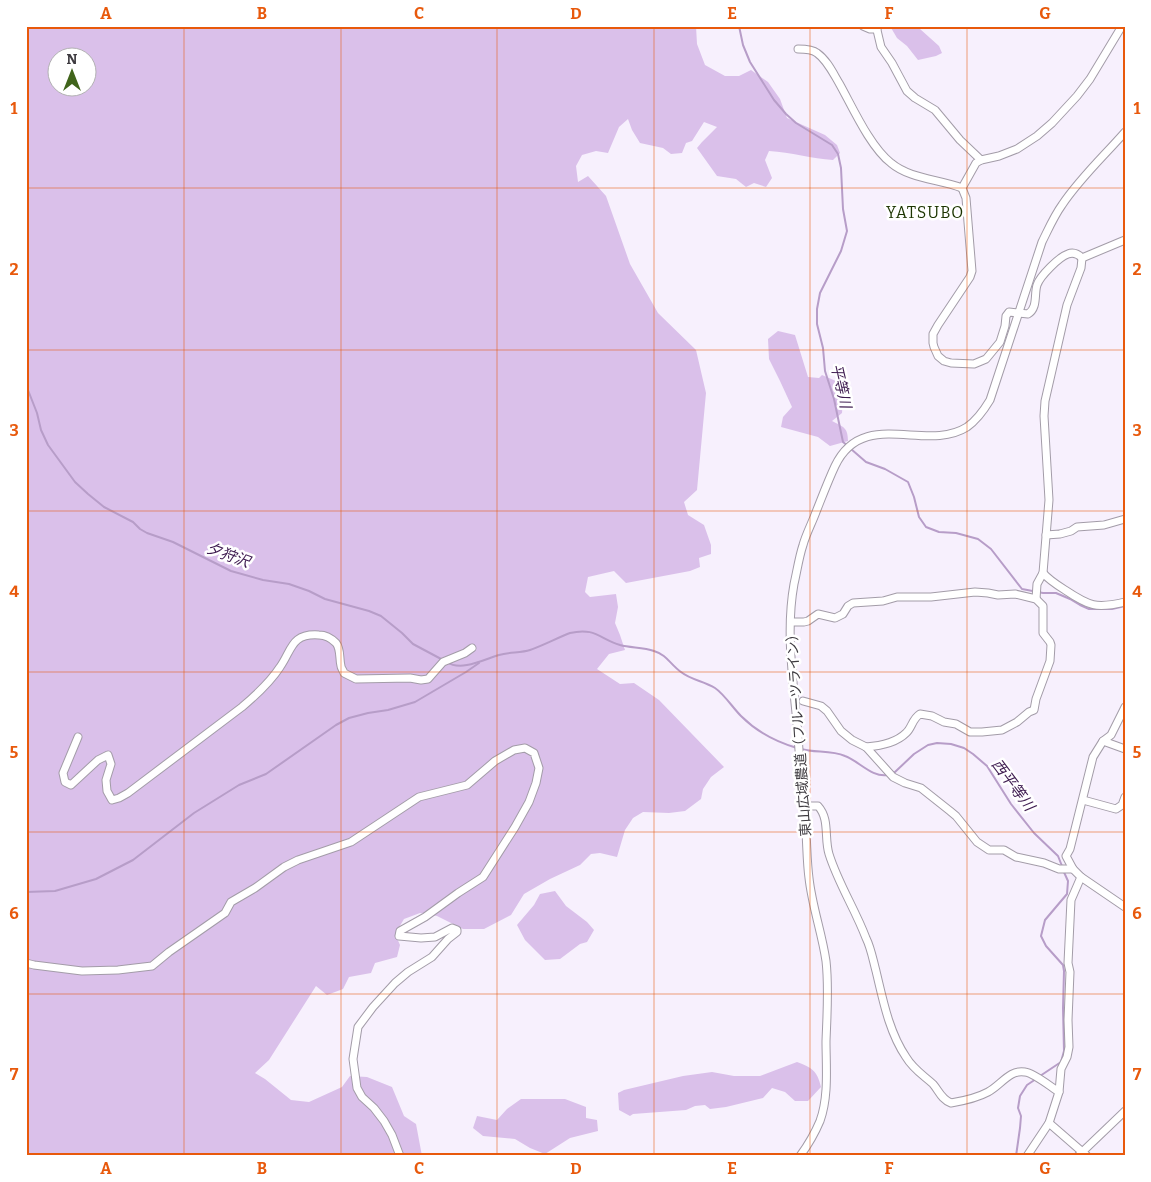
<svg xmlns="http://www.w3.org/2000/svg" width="1151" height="1182" viewBox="0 0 1151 1182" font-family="Bitter,'Noto Sans JP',serif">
	<rect width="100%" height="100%" fill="#f7f0fd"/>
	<g fill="#dac0ea" fill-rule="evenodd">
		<path d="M26,26H696L697,44L705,65L725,76H739L751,70L768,82L780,99L787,118L825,135L837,145L840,153L833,160C812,159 791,152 769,151L765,160L772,178L766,187L754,183L746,187L736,179L717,176L697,148L702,142L717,127L704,122L692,141L686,143L682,153L671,154L663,148L640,143L632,130L628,119L619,127L608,153L596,151L582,155L576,166L578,182L588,176L606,196L630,264L658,313L696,350L706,393L697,490L684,502L688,515L704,525L711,545V554L699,558L700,567L690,571L626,583L614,571L588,577L585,592L590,597L616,594L618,607L615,623L620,635L625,650L609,654L597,669L620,684L634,683L659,700L724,767L711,777L703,789L701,799L685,811L669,813L643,812L633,818L625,830L617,857L600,853L591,854L580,865L550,879L524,894L511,915L484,929H463L437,916L420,913L404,919L395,934L400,945L397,957L375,963L371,973L349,977L343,989L327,995L316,986L269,1060L255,1073L265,1079L291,1100L309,1102L342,1087L350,1076L367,1077L392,1087L404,1116L416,1124L422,1156H26ZM58,58H88V88H58Z"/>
		<polygon points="890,26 918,26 920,29 939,46 942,53 936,56 918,60 907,46 897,38"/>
		<path d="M778,331L795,335L808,377L819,378L822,375L836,381L843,397L842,413L832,421C843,427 848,427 848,441L830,446L818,437L781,427L783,417L792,407L780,381L769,359L768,339Z"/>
		<polygon points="555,891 566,906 587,922 594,930 587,942 580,944 560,959 545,960 525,940 517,925 534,905 540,894"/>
		<path d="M797,1062C812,1068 817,1070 821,1087L808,1101H795L785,1092L772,1088L763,1098L726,1107L710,1109L705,1105L695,1106L686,1110L633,1114L630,1116L619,1110L618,1093L624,1090L683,1076L712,1072L734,1076H760Z"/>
		<polygon points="521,1099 565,1099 586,1107 586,1118 597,1120 598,1131 570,1138 545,1154 530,1148 515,1139 483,1136 473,1128 477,1116 497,1120 507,1109"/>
	</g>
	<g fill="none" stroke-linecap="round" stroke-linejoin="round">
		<g stroke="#b79dc8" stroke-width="2">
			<polyline points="739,26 743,45 750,62 774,100 786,114 796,123 832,145 838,154 841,168 843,209 847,231 841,251 820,293 817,309 817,324 823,348 825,371 834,399 843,442 848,446"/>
			<polyline points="26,385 37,413 41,430 48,445 75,482 88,494 104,507 133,522 140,529 147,533 173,542 231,571 263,580 289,584 309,591 325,599 369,611 381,616 402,633 413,644 443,660"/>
			<polyline points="851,449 866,462 885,469 908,482 914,497 919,517 926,527 939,532 956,533 978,539 991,549 1022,589 1043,593 1056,593 1070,599 1080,605 1089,609 1112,609 1125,606"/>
			<path d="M447,662C461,672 485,659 499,655C509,652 521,653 530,650C544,645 557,638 570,633C595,627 600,639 620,645C631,648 643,647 654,651C667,655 670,664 681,672C691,680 704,681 715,688C724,694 733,708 741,716C756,731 776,742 797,748"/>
			<path d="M801,749C815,753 831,750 845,756C859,761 872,778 888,775"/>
			<polyline points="892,773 895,772 914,754 928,745 937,743 951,744 964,748 973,754 987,766 1011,804 1034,833 1058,856 1062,866"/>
			<polyline points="26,892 55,891 96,879 133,860 194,813 239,785 266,774 336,725 349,718 368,713 388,710 415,702 466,672 479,663"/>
			<polyline points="1040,1076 1061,1062 1064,1051 1063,1008 1064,971 1063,965 1046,946 1041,936 1045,920 1067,894 1068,881 1063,870"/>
			<polyline points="1016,1156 1020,1128 1021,1116 1018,1108 1020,1096 1027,1085 1036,1079"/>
		</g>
		<g stroke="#a39ca8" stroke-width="9">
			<g id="minor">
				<polyline points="863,26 870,29 877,29"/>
				<polyline points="876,26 881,47 892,63 907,91 915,98 935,110 960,140 981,160"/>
				<path d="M798,49C804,49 812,49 817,53C827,60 833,73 839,83C852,106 870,147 891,163C910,179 939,179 962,188"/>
				<path d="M1082,258C1078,254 1073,252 1068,254C1059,257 1040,276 1037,285C1034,294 1038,308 1028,314L1009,312L1006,316L1005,326L1000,342L986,359L974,364L951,363L944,361L938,356L934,347L933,343V334L938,325L970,277L972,271L966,198L962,188L976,163L981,160L999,156L1017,149L1037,136L1052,123L1077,96L1090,79L1122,26"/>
				<polyline points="1082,258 1125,240"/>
				<polyline points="1046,535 1060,534 1071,531 1077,527 1104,525 1125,519"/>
				<path d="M1043,573C1049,580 1057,585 1065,590C1089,606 1096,609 1125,602"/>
				<polyline points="1036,599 1037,584 1043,573 1049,500 1044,416 1045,401 1067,305 1081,268 1082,258"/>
				<path d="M791,622H804L808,621L818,614L835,618L843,614L848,606L853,603L883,601L897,597H931L975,592L988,593L998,595L1015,594L1036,599L1043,606V633L1050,642L1051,645L1050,661L1036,699L1034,710L1029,712L1017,722L1002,730L982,732H970L956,724L944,722L932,716L920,714C912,719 912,728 906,733C896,743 879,746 866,747"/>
				<polyline points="803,701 821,706 827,711 841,731 852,740 866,747 893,777 905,783 921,788 950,811 956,816 977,842 989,850 1004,850 1016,857 1044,863 1059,869 1073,869 1081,877 1125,907"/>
				<path d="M78,737L63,773L65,782L71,785L98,760L108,755L111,764L106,780L107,791L112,800L119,798L128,793L242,707C255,696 271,681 280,667C292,650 291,633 319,635C325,635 331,638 336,643C341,649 339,658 341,666C341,668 343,670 344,673L356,679L410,678L421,680L428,679L443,662L465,653L472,648"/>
				<polyline points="1103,741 1125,749"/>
				<polyline points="1083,800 1116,809 1122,805 1125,797"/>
				<path d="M804,806H818C830,819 824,838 829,854C838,883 855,909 866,938C871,948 873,960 876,971C883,1000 889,1032 906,1057C913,1069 923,1075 933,1084C939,1091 941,1099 951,1103C963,1101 977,1098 988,1092C1001,1085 1010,1069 1025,1072C1034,1073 1051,1087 1059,1092"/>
				<polyline points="1073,869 1066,856 1070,849 1093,757 1103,741 1111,735 1125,707"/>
				<polyline points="26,963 34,965 82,971 118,970 152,966 169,952 225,913 231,902 255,888 284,867 298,860 351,842 419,797 467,785 495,761 514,750 525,748 534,753 539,768 536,783 529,802 515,827 483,877 458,893 425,917 400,931 399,936 421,938 435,937 452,928 457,930 457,932 448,939 432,957 408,972 395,983 373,1007 358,1027 353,1059 357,1088 362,1097 374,1108 384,1121 392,1135 400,1156"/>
				<polyline points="1049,1123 1087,1156"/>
				<path d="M800,1156C808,1145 815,1133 820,1121C829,1096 826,1067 826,1041C827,1014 829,987 826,961C822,933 812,906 809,878C807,863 807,848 806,833C803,800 800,768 798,735C794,685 785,634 794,584C797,571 799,557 803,545C806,534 812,523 816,512C822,497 828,481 835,466C863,407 926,453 967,427C977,420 984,410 990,400L1042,242C1048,230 1054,216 1062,205C1080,178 1104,156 1125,132"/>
				<polyline points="1027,1156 1049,1123 1059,1092 1061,1069 1067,1057 1069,1047 1068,1020 1070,972 1068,963 1071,900 1081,877"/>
				<polyline points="1078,1156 1125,1111"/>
			</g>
		</g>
		<use href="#minor" stroke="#fff" stroke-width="7"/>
	</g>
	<path fill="none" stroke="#e8590c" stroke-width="1" stroke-opacity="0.55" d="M184,26V1156M341,26V1156M497,26V1156M654,26V1156M810,26V1156M967,26V1156M26,188H1125M26,350H1125M26,511H1125M26,672H1125M26,832H1125M26,994H1125"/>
	<g text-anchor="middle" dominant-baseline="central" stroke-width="5" stroke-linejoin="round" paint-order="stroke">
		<g font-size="14" fill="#3e3b40" stroke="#fff">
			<text transform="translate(799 732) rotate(-94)">東山広域農道（フルーツライン）</text>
		</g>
		<g font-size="15" font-style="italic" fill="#3d1a4f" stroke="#fff">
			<text transform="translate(841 386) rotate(77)">平等川</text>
			<text transform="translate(228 555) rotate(20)">夕狩沢</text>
			<text transform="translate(1013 785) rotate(53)">西平等川</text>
		</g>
		<g font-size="16" letter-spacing="1" fill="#1c3401" stroke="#fff">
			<text x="925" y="212">YATSUBO</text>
		</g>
	</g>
	<rect width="1151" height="1182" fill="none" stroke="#ffffff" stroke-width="55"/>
	<g transform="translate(72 72)"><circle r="24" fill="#ffffff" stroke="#b2b1b3"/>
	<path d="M0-4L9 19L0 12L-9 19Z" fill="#40641b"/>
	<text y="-8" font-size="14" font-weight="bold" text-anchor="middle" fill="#3e3b40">N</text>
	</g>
	<rect x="28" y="28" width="1096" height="1126" fill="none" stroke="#e8590c" stroke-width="2"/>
	<g font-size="16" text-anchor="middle" font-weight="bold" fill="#e8590c">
		<text x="106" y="19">A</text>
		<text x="262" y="19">B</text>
		<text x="419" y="19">C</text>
		<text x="576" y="19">D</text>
		<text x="732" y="19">E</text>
		<text x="889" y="19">F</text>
		<text x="1045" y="19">G</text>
		<text x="14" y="114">1</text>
		<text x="1137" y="114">1</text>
		<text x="14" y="275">2</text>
		<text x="1137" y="275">2</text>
		<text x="14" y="436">3</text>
		<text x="1137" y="436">3</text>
		<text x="14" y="597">4</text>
		<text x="1137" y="597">4</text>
		<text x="14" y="758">5</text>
		<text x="1137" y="758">5</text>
		<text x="14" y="919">6</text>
		<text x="1137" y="919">6</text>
		<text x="14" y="1080">7</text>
		<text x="1137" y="1080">7</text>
		<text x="106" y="1174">A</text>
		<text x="262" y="1174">B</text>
		<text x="419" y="1174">C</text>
		<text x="576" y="1174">D</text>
		<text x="732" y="1174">E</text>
		<text x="889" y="1174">F</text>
		<text x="1045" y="1174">G</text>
	</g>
</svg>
